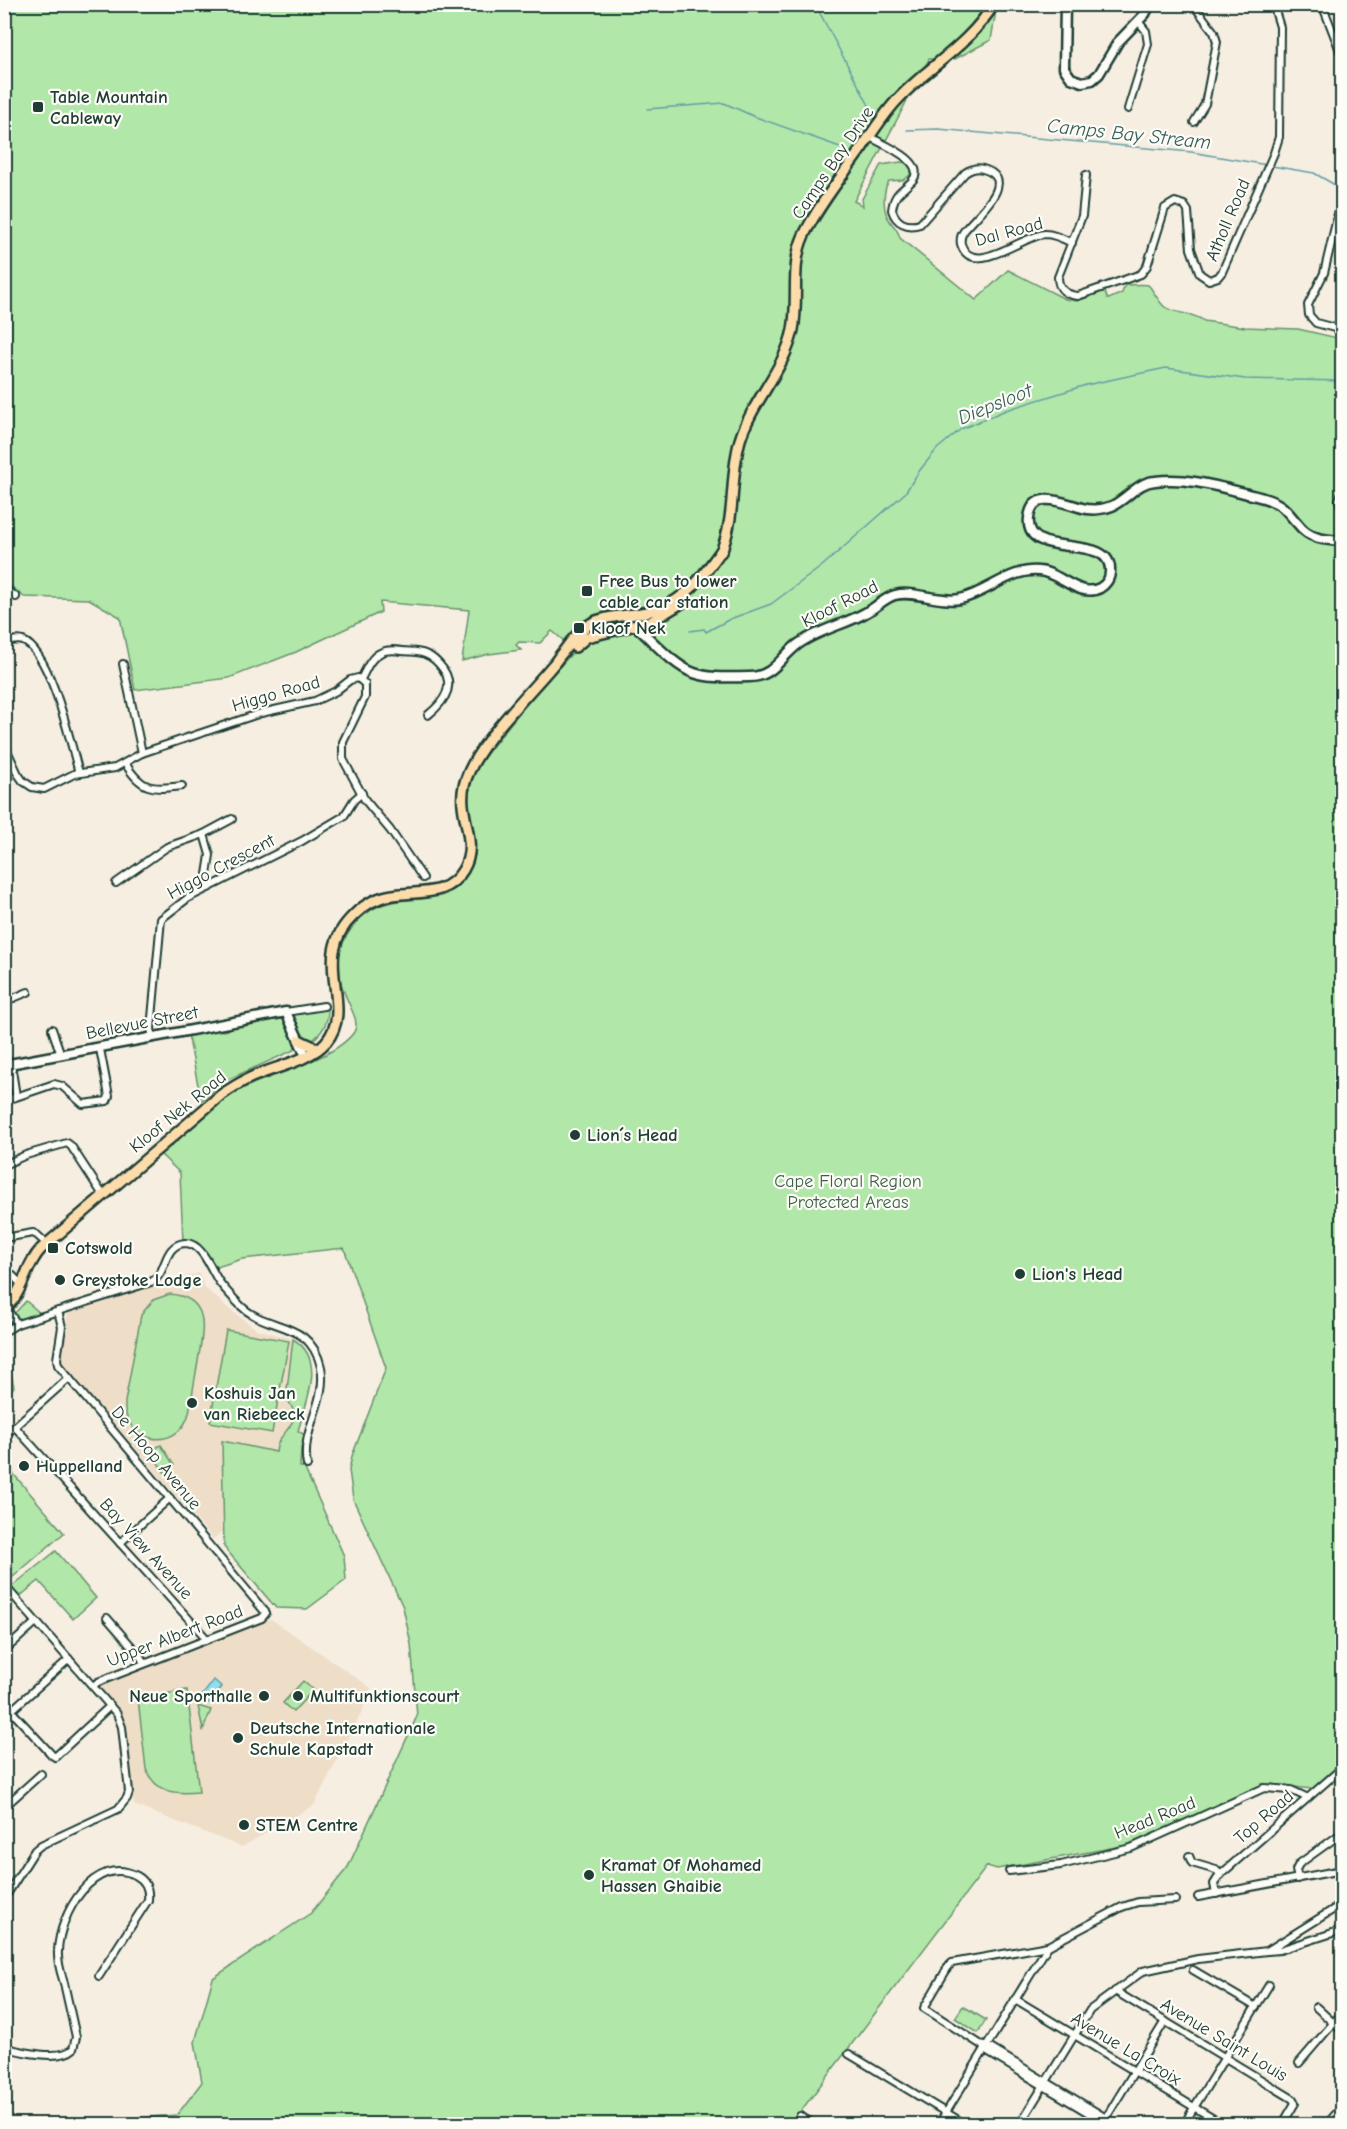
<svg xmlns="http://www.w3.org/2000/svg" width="1347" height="2129" viewBox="0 0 1347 2129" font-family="'Comic Neue',sans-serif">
	<rect width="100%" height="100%" fill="#f6eee1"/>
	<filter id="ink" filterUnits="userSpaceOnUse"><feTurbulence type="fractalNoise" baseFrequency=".0167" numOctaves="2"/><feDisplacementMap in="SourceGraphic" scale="12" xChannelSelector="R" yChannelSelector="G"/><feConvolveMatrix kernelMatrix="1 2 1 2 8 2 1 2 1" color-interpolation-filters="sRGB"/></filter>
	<g filter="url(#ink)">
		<g fill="#eeddc7">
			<polygon points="199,1273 204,1287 229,1309 256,1329 293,1339 286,1398 293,1407 293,1424 276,1445 276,1452 222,1442 224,1530 213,1539 60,1360 68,1314 139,1290"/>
			<polygon points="271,1619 371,1688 362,1711 314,1805 242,1847 134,1805 125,1718 101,1692 100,1685 105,1682"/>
		</g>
		<g fill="#b1e7a9" stroke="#68926e" stroke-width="1.5">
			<path d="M4,5H997L991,40L955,59H929L854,201L863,206L862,199L881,165L901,162L907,163L911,170L910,175L903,180L889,181C883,189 883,207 887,216C891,225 898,228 900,238L976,300L1008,270L1065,299L1077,301L1105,291L1107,298L1109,299L1122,293L1125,285C1128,285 1146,284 1148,285C1151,286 1158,302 1165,307C1177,315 1194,312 1204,321L1245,327L1298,329L1342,339V1762L1312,1789L1269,1784L1127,1845L997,1869L987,1866L791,2124H118L135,2118L177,2115L202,2082L195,2042L213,1978L311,1913L348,1867L417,1716L411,1644L403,1607L353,1499L349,1470L352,1456L386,1368L344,1248L242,1259L217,1267L199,1245L183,1241L180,1173L158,1152L234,1092C265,1076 335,1060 354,1032C357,1027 356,1023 355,1018C350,1004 342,991 339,976C334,941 360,908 393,902C423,896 451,905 469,872C486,841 463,817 470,787C474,767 491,749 503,733C526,704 550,677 575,650L552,631L540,643L519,642L516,645L521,650L489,654L462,661L469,610L380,602L381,612L296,652L229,678L135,690L120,617L89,599L24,597L5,581Z"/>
			<path d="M328,1007C329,1022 323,1033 310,1042C300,1038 297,1028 293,1018L294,1014Z"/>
			<polygon points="282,1019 287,1022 296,1045 294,1050 229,1079 201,1101 188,1034 219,1028 222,1031 228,1030 232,1026"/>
			<path d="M170,1294C212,1298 203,1331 198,1361C195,1378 192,1395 189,1413C179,1453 122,1444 125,1402L141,1315L153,1300Z"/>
			<path d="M26,1301L41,1314C32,1317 20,1324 14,1314Z"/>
			<polygon points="226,1330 289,1341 272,1433 210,1422"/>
			<path d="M293,1339C327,1359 306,1402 298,1431L305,1435L301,1447L300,1467H304L344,1556L346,1580L307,1609L276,1608L224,1547L222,1441L276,1452C277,1429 308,1425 286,1398Z"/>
			<polygon points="5,1369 11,1374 14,1387 5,1395"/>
			<polygon points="161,1445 174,1465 164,1472 150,1451"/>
			<polygon points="5,1464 64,1533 13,1577 5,1568"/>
			<polygon points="56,1551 96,1598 73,1619 39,1581 19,1597 11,1587"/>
			<polygon points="303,1681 313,1690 293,1712 283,1703"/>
			<path d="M187,1690L199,1792C175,1794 156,1794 146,1769L138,1699Z"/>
			<polygon points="198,1706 211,1710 203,1730"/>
			<polygon points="963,2006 986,2020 978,2033 955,2018"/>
		</g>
		<polygon fill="#90dfee" stroke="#639ea4" stroke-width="1.5" points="214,1680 222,1687 209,1703 201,1697"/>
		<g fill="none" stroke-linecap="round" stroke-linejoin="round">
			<g stroke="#639ea4" stroke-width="1.5">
				<polyline points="815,4 872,111"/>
				<polyline points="647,109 724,103 753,116 840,147"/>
				<polyline points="907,130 938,129 1191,152 1267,165"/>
				<polyline points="1272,166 1314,173 1342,189"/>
				<polyline points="690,631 704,629 706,632 730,619 771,604 821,567 905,493 920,470 937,449 961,429 1006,410 1086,385 1166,368 1245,379 1342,381"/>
			</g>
			<g stroke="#1f3d34" stroke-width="10">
				<g id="street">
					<polyline points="1193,4 1214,32 1217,42 1205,104 1194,122"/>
					<polyline points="1322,4 1342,56"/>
					<polyline points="1128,109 1148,44 1146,31 1138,21"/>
					<path d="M870,137C882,144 929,162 912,181C901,192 894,193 892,210C896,223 907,228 920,224L965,173C971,169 976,167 983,169C1022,180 973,218 964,231C961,235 960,239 961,244C972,279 1023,235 1045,234C1054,234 1064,239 1072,243"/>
					<path d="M1086,175L1082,216L1058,277C1058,290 1067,295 1078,296L1141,274L1147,266L1165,208L1175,202L1184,205L1188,211L1191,249L1200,274L1209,280L1218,277L1222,272L1274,153L1279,137L1280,27L1273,4"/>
					<polyline points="1342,197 1324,273 1308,305 1309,315 1316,323 1342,330"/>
					<polyline points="1342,492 1339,500 1342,511"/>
					<polyline points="4,588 16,597"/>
					<path d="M4,643C11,641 17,639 23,641C51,652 71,745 79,773"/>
					<polyline points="123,664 142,753"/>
					<path d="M361,679C366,670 370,658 380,653C387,649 395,650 402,651C410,652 418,651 425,654C433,657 438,662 443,669C456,687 443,703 428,715"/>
					<polyline points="4,744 18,774 23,781 32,787 44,789 74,774 115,768 142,753 261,713 315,701 336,691 350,680 358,678 365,684 365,697 343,742 343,759 365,800 390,830 423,878"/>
					<path d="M125,763C141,790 152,790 182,786"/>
					<polyline points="204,834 210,855 206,881 208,888"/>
					<polyline points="116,883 167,847 204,834 232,819"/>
					<polyline points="4,1002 28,992"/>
					<polyline points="286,1012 324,1006"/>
					<polyline points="52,1029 61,1055"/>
					<polyline points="153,1038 151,1029 161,919 188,898 302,841 344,816 354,800 362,793"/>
					<polyline points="11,1064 16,1096"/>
					<polyline points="4,1101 54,1084 62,1086 83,1104 107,1101 109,1096 100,1049"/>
					<polyline points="4,1165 26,1155 67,1143 71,1146 103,1195"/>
					<polyline points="4,1238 33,1233 37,1235 47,1244"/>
					<polyline points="4,1267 22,1285"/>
					<path d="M6,1308L17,1324L151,1282C168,1274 162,1245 185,1243C203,1243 211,1271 220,1283C226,1291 234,1299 241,1306C268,1332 310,1319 321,1367C328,1400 300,1431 307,1465"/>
					<polyline points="58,1311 62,1327 57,1359 58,1365 266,1613 262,1618 98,1682 93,1686"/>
					<polyline points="4,1332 17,1324"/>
					<polyline points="15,1427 207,1639"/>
					<polyline points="4,1436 69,1378"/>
					<polyline points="120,1543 170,1498"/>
					<polyline points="4,1585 117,1714 122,1727 129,1792 127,1798 118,1809 41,1845 35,1850 4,1899"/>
					<polyline points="107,1618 140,1656 144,1663"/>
					<polyline points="4,1651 36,1622"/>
					<polyline points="4,1703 52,1755 55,1757 110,1706"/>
					<polyline points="4,1717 69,1659"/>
					<polyline points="4,1807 41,1774"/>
					<polyline points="1189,1856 1192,1863 1216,1870 1221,1875"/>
					<polyline points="1009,1871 1061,1865 1131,1848 1264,1788 1291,1790 1308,1798"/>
					<polyline points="1298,1879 1296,1870 1299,1864 1342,1833"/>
					<polyline points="1216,1894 1214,1884 1219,1876 1342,1768"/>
					<polyline points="1198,1897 1342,1870"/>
					<polyline points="1048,1946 952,1963 948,1967 924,2008 983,2046 984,2050 1107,2124"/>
					<polyline points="1268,1951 1280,1950 1342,1930"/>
					<polyline points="1193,1970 1256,2007"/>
					<polyline points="1115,1991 1293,2099 1295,2103 1285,2120 1286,2124"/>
					<polyline points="1015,1999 1222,2124"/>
					<polyline points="4,2005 5,2005"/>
					<polyline points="1316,2007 1342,2031"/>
					<polyline points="983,2046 987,2046 1116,2124"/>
					<path d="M4,2047C21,2052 60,2061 73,2049L76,2037C72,2019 68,2001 64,1983C61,1973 57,1962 58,1951C59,1915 94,1853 137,1876C146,1881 149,1890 148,1900L99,1976"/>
					<polyline points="849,2054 965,2124"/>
					<polyline points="1299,2063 1342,2013"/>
					<polyline points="800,2116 814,2124"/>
					<polyline points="1104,2121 1165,2021"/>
					<polyline points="939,2124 1048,1946 1122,1907 1138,1902 1175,1900"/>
					<polyline points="1020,2124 1090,2010 1143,1971 1198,1959 1267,1951 1342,1904"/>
					<polyline points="1184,2124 1269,1985"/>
					<polyline points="1327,2124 1342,2107"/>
				</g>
			</g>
			<g stroke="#1f3d34" stroke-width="13">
				<g id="secondary">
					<polyline points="1065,4 1064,68 1071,78 1082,82 1092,80 1099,74 1118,42 1145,14 1150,4"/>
					<path d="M636,626C652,640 674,666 694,673C710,679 732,677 749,677C773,677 780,658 797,645C817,630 844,625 865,613C876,608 884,598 895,595C915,590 938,603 960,599C987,593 1011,568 1039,571C1059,572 1080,599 1100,588C1105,585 1110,579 1110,572C1113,530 1024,563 1029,518C1033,485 1069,506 1087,509C1095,510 1104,509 1112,506C1127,499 1138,482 1155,481C1187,477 1217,486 1248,494C1259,497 1272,499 1281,506C1288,511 1292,518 1298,524C1309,539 1325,540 1342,541"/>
					<path d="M4,1065C99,1048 192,1030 286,1012L306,1056"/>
				</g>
			</g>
			<g stroke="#1f3d34" stroke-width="14">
				<g id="primary">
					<path d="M721,552C737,512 729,479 740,440C752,401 784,371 793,330C799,298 790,265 804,235C819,205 840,179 859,152C872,133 884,113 900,97C933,63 968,46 994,4"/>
					<polyline points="575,647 587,637 652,621 685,601"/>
					<polyline points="299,1040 318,1049"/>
					<path d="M4,1309C24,1293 24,1267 41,1249L221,1095C231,1088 241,1082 252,1077C275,1067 309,1061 326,1042C357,1005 308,958 354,915C365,904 378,897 393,895C420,891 447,897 463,870C480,842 457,815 464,786C472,749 527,696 552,666C556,662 559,656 563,652C570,642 581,629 592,623C605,615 640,616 658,609C689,598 705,573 723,548"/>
				</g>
			</g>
			<use href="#street" stroke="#fdfcf7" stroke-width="6"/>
			<use href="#secondary" stroke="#fdfcf7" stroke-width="8"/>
			<use href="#primary" stroke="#fddcac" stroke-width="9"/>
		</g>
	</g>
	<g fill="#1f3d34" stroke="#fdfcf7" stroke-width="2">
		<rect x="32" y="101" width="12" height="12" rx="3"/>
		<rect x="581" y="585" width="12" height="12" rx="3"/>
		<rect x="573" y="622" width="12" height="12" rx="3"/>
		<circle cx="575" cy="1135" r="6"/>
		<rect x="47" y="1242" width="12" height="12" rx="3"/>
		<circle cx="1020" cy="1274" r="6"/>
		<circle cx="60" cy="1280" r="6"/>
		<circle cx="192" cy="1403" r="6"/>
		<circle cx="24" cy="1466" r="6"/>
		<circle cx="264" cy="1696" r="6"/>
		<circle cx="298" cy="1696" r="6"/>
		<circle cx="238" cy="1738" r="6"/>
		<circle cx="244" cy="1825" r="6"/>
		<circle cx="589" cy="1875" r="6"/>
	</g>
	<g text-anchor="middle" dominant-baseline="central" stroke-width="4.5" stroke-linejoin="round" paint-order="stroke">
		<g font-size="18" font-weight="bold" fill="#1f3d34" stroke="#fdfcf7" text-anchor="start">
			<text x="50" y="97">Table Mountain<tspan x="50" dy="21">Cableway</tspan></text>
			<text x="599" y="581">Free Bus to lower<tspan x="599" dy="21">cable car station</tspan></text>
			<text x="591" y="628">Kloof Nek</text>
			<text x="587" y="1135">Lion´s Head</text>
			<text x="65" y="1248">Cotswold</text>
			<text x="1032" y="1274">Lion's Head</text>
			<text x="72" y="1280">Greystoke Lodge</text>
			<text x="204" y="1393">Koshuis Jan<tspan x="204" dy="21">van Riebeeck</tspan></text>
			<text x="36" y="1466">Huppelland</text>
			<text x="252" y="1696" text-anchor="end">Neue Sporthalle</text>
			<text x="310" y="1696">Multifunktionscourt</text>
			<text x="250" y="1728">Deutsche Internationale<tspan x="250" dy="21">Schule Kapstadt</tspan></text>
			<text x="256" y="1825">STEM Centre</text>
			<text x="601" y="1865">Kramat Of Mohamed<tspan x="601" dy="21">Hassen Ghaibie</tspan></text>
		</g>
		<g font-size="18" fill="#1f3d34" stroke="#fdfcf7">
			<text transform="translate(833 163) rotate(-56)">Camps Bay Drive</text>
			<text transform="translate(1228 220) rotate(-67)">Atholl Road</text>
			<text transform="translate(1009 232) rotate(-15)">Dal Road</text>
			<text transform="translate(840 604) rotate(-27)">Kloof Road</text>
			<text transform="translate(276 694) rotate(-16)">Higgo Road</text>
			<text transform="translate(221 867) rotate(-28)">Higgo Crescent</text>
			<text transform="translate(142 1023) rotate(-11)">Bellevue Street</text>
			<text transform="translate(178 1112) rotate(-39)">Kloof Nek Road</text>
			<text transform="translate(156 1458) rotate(50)">De Hoop Avenue</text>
			<text transform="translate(146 1549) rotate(48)">Bay View Avenue</text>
			<text transform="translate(175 1636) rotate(-21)">Upper Albert Road</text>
			<text transform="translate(1264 1817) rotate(-41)">Top Road</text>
			<text transform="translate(1155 1818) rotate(-22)">Head Road</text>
			<text transform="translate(1224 2040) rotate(31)">Avenue Saint Louis</text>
			<text transform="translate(1126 2049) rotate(31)">Avenue La Croix</text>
		</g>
		<g font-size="18" fill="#3c5f4b" stroke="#fdfcf7">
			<text x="848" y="1181">Cape Floral Region<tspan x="848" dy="21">Protected Areas</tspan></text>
		</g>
		<g font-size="20" font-style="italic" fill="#365d59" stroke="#fdfcf7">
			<text transform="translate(1129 134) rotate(6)">Camps Bay Stream</text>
			<text transform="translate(995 404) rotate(-22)">Diepsloot</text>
		</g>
	</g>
	<rect width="1347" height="2129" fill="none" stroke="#fdfcf7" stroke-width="24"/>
	<rect x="12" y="12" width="1323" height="2105" fill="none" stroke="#1f3d34" stroke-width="2" filter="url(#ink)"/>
</svg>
